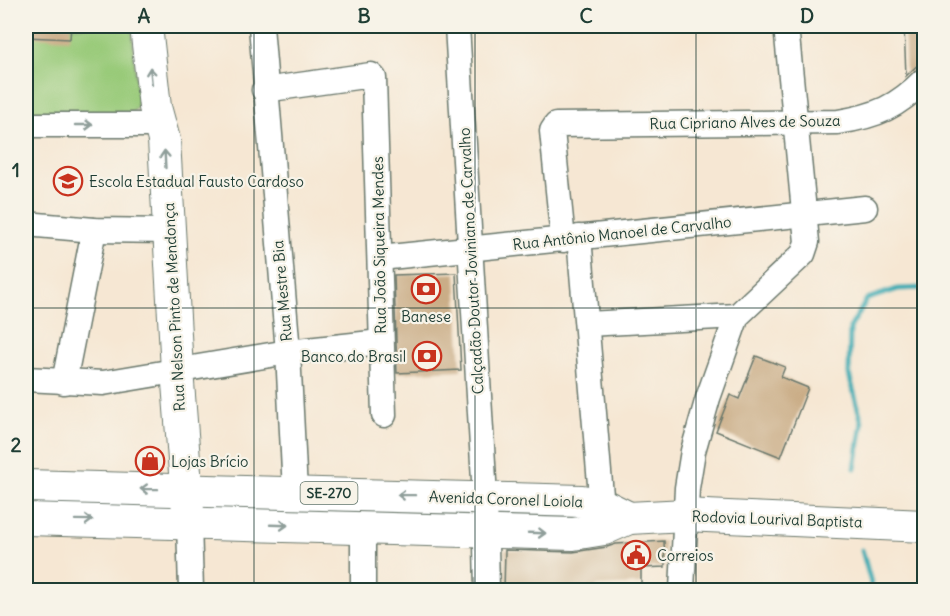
<svg xmlns="http://www.w3.org/2000/svg" width="950" height="616" viewBox="0 0 950 616" font-family="Delius,sans-serif">
	<rect width="100%" height="100%" fill="#f7f3e8"/>
	<filter id="ink" filterUnits="userSpaceOnUse"><feTurbulence type="fractalNoise" baseFrequency=".0167" numOctaves="2"/><feDisplacementMap in="SourceGraphic" scale="12" xChannelSelector="R" yChannelSelector="G"/><feConvolveMatrix kernelMatrix="1 2 1 2 8 2 1 2 1" color-interpolation-filters="sRGB"/></filter>
	<filter id="wash" filterUnits="userSpaceOnUse"><feTurbulence type="fractalNoise" baseFrequency=".008" numOctaves="4" result="noise"/><feDisplacementMap in="SourceGraphic" scale="24" xChannelSelector="R" yChannelSelector="G"/><feGaussianBlur stdDeviation="1.35" result="paint"/><feColorMatrix in="noise" values="0 0 0 0 0 0 0 0 0 0 0 0 0 0 0 0 0 1.4 0 .05"/><feComposite in="paint" operator="in"/></filter>
	<g filter="url(#wash)">
		<rect width="100%" height="100%" fill="#f6e7d3"/>
		<polygon fill="#99ca79" stroke="#5c8456" stroke-width="1.5" points="26,26 132,26 138,107 129,115 26,114"/>
		<g fill="none" stroke-linecap="round" stroke-linejoin="round">
			<g stroke="#3aacb4" stroke-width="5">
				<polyline points="855,468 862,423 849,374 850,328 867,299 898,289 924,288"/>
				<polyline points="862,550 871,583 870,590"/>
			</g>
		</g>
		<g id="blocks">
			<g fill="#caad87">
				<polygon points="26,26 71,26 70,39 26,37"/>
				<polygon points="904,26 924,26 924,59 906,76"/>
				<polygon points="456,273 461,370 397,373 394,275"/>
				<polygon points="756,356 785,367 781,377 808,388 781,457 716,431 730,395 739,399"/>
				<polygon points="664,541 665,567 641,568 641,584 596,586 596,591 504,591 505,550 573,552 607,547 616,544"/>
			</g>
		</g>
	</g>
	<g filter="url(#ink)">
		<use href="#blocks" fill-opacity="0" stroke="#6a786c" stroke-width="1.5"/>
		<g fill="none" stroke-linecap="round" stroke-linejoin="round">
			<g stroke="#6a786c" stroke-width="27">
				<g id="minor">
					<polyline points="261,26 288,352 295,492"/>
					<polyline points="457,26 485,497 487,590"/>
					<polyline points="264,90 371,75 374,78 384,415"/>
					<polyline points="26,125 161,125"/>
					<polyline points="26,224 94,230 169,231"/>
					<polyline points="579,237 603,519"/>
					<path d="M563,240L552,131L556,125L838,122C877,116 897,107 924,80"/>
					<polyline points="380,258 865,208"/>
					<polyline points="587,324 737,316"/>
					<polyline points="26,379 103,383 288,352 381,342"/>
					<polyline points="64,382 94,230"/>
					<polyline points="189,522 191,590"/>
					<polyline points="363,590 363,529"/>
					<polyline points="682,590 687,488 693,451 708,398 737,316 803,254 807,242 786,26"/>
				</g>
			</g>
			<g stroke="#6a786c" stroke-width="34">
				<g id="major">
					<polyline points="146,26 155,107 164,140 177,370 188,511"/>
					<polyline points="26,486 582,501 601,504 629,518"/>
					<polyline points="26,519 573,534 604,529 629,518 685,515 924,526"/>
				</g>
			</g>
			<use href="#minor" stroke="#fff" stroke-width="24"/>
			<use href="#major" stroke="#fff" stroke-width="32"/>
		</g>
		<defs><path id="oneway-shaft" d="M-6 0H5M1.5-3L5.5 0L1.5 3" fill="none" stroke-width="1.6" stroke-linecap="round" stroke-linejoin="round" transform="scale(1.5)"/></defs>
		<g stroke="#8f9e9a">
			<use href="#oneway-shaft" transform="translate(151 76) rotate(-96)"/>
			<use href="#oneway-shaft" transform="translate(84 125)"/>
			<use href="#oneway-shaft" transform="translate(165 159) rotate(-93)"/>
			<use href="#oneway-shaft" transform="translate(149 489) rotate(-179)"/>
			<use href="#oneway-shaft" transform="translate(406 495) rotate(-179)"/>
			<use href="#oneway-shaft" transform="translate(84 520) rotate(1)"/>
			<use href="#oneway-shaft" transform="translate(279 525) rotate(2)"/>
			<use href="#oneway-shaft" transform="translate(537 533) rotate(2)"/>
		</g>
	</g>
	<path fill="none" stroke="#1f3d34" stroke-width="1.5" stroke-opacity="0.55" d="M254,26V590M475,26V590M696,26V590M26,308H924"/>
	<defs>
		<g id="school-ring" transform="scale(1.5)"><circle r="9.5" fill="#f7f3e8" stroke="#c8321e" stroke-width="1.5"/><path d="M0-5L7-2L0 1L-7-2ZM-4 1L0 2.5L4 1V4Q0 6-4 4Z" fill="#c8321e"/></g>
		<g id="bank-ring" transform="scale(1.5)"><circle r="9.5" fill="#f7f3e8" stroke="#c8321e" stroke-width="1.5"/><path d="M-6-4H6V4H-6ZM0-2.3a2.3 2.3 0 1 0 0 4.6a2.3 2.3 0 1 0 0-4.6Z" fill="#c8321e"/></g>
		<g id="shop-ring" transform="scale(1.5)"><circle r="9.5" fill="#f7f3e8" stroke="#c8321e" stroke-width="1.5"/><path d="M-5-2.5h2.3a2.7 3.5 0 0 1 5.4 0H5L5.5 6h-11ZM-1.5-2.5h3a1.5 2.3 0 0 0-3 0Z" fill="#c8321e"/></g>
		<g id="civic-ring" transform="scale(1.5)"><circle r="9.5" fill="#f7f3e8" stroke="#c8321e" stroke-width="1.5"/><path d="M-.6-6.5H3V-4.5H.6V-3L4-1V1h2V6H-6V1h2V-1L-.6-3ZM-1.2 2.5V6h2.4V2.5Z" fill="#c8321e"/></g>
	</defs>
	<g fill-rule="evenodd">
		<use href="#school-ring" x="68" y="181"/>
		<use href="#bank-ring" x="426" y="289"/>
		<use href="#bank-ring" x="427" y="356"/>
		<use href="#shop-ring" x="150" y="461"/>
		<use href="#civic-ring" x="636" y="555"/>
	</g>
	<g text-anchor="middle" dominant-baseline="central" stroke-width="4.5" stroke-linejoin="round" paint-order="stroke">
		<rect fill="#f7f3e8" stroke="#60746a" stroke-width="1.5" x="300.5" y="482" width="57" height="22" rx="4.5"/>
		<g font-size="14" font-weight="bold" fill="#1f3d34">
			<text x="329" y="493">SE-270</text>
		</g>
		<g font-size="15" fill="#1f3d34" stroke="#f7f3e8">
			<text transform="translate(745 122) rotate(-1)">Rua Cipriano Alves de Souza</text>
			<text transform="translate(622 233) rotate(-6)">Rua Antônio Manoel de Carvalho</text>
			<text transform="translate(379 245) rotate(-91)">Rua João Siqueira Mendes</text>
			<text transform="translate(471 261) rotate(-93)">Calçadão Doutor Joviniano de Carvalho</text>
			<text transform="translate(282 291) rotate(-95)">Rua Mestre Bia</text>
			<text transform="translate(174 307) rotate(-93)">Rua Nelson Pinto de Mendonça</text>
			<text transform="translate(506 499) rotate(2)">Avenida Coronel Loiola</text>
			<text transform="translate(777 519) rotate(2)">Rodovia Lourival Baptista</text>
		</g>
		<g font-size="15" fill="#1f3d34" stroke="#f7f3e8" text-anchor="start">
			<text x="89" y="181">Escola Estadual Fausto Cardoso</text>
			<text x="426" y="316" text-anchor="middle">Banese</text>
			<text x="406" y="356" text-anchor="end">Banco do Brasil</text>
			<text x="171" y="461">Lojas Brício</text>
			<text x="657" y="555">Correios</text>
		</g>
	</g>
	<rect width="950" height="616" fill="none" stroke="#f7f3e8" stroke-width="66"/>
	<rect x="33" y="33" width="884" height="550" fill="none" stroke="#1f3d34" stroke-width="2"/>
	<g font-size="20" text-anchor="middle" font-weight="bold" fill="#1f3d34">
		<text x="144" y="23">A</text>
		<text x="364" y="23">B</text>
		<text x="586" y="23">C</text>
		<text x="807" y="23">D</text>
		<text x="16" y="177">1</text>
		<text x="16" y="452">2</text>
	</g>
</svg>
